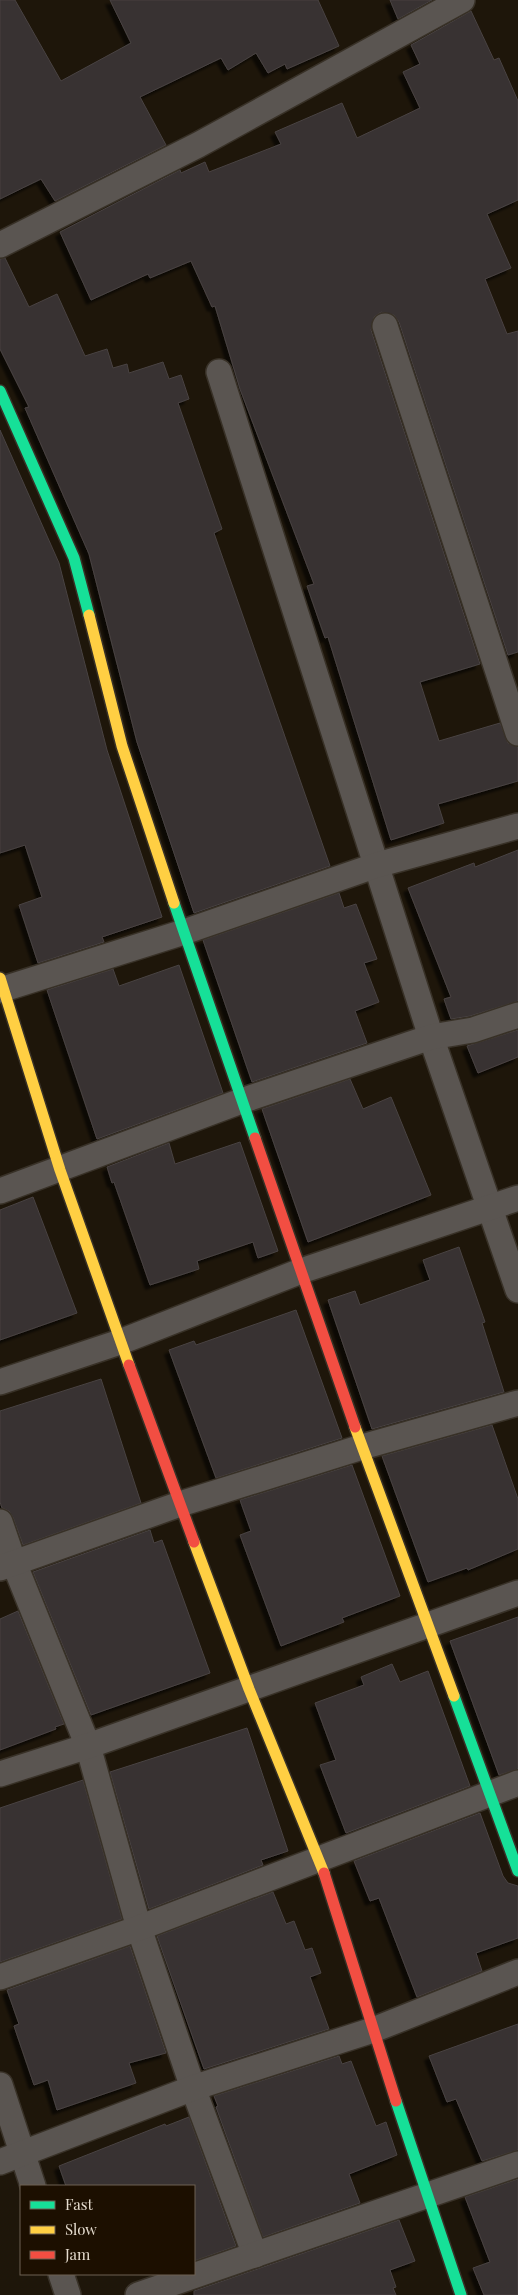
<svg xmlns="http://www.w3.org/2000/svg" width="518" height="2295" viewBox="0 0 518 2295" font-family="'Playfair Display',serif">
	<defs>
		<filter id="shadow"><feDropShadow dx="-4.5" dy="4.5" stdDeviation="1" flood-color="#0009"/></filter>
	</defs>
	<rect width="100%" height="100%" fill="#1e160a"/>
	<g fill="#373130" stroke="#494343" filter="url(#shadow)">
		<polygon points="0,0 15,0 61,81 131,43 110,0 318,0 339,46 287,69 285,64 268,73 256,53 228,70 221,58 140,97 166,145 55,201 41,179 0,199"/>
		<polygon points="390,0 432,0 398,19"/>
		<polygon points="471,11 494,60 499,58 518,101 518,200 487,214 511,268 485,279 507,334 518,331 518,652 508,655 399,322 394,315 381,312 374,317 371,330 480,664 420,682 439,741 500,723 508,743 518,747 518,781 438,804 444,823 391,840 328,637 325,638 307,586 314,584 240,389 215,306 212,307 191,261 150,278 148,274 91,300 60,232 180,170 181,173 205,162 209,172 281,144 275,132 342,103 357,138 420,108 403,72 420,64 411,45"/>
		<polygon points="5,258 29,307 57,294 85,356 107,349 113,368 127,364 129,373 163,362 169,379 181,375 189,399 178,403 222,529 214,533 330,866 194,913 137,742 89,554 25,408 29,407 0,349 0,259"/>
		<polygon points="0,430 59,563 107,750 162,917 102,937 104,942 38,963 19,905 42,897 25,845 0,853"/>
		<polygon points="518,850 518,1001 470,1016 451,1019 444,999 451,997 408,888 474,863 475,867"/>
		<polygon points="339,893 344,908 356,904 377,959 364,963 379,1002 355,1011 367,1043 252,1082 203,940"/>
		<polygon points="179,965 223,1093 97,1139 47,990 113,969 119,986"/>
		<polygon points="518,1030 518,1057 478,1073 467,1046"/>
		<polygon points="350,1079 363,1109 391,1097 431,1195 308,1242 262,1109"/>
		<polygon points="240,1142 278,1251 258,1258 253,1242 197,1261 199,1269 150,1285 114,1182 112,1183 107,1167 169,1143 175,1164"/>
		<polygon points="33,1197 77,1313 0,1340 0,1210"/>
		<polygon points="459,1247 485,1322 482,1323 504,1392 372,1429 328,1300 355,1291 360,1305 430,1280 423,1260"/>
		<polygon points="296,1310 342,1438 216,1478 169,1350 194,1341 196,1345"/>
		<polygon points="101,1379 141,1503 23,1545 13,1517 9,1511 2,1508 0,1502 0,1411"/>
		<polygon points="492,1425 518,1499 518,1549 468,1570 467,1568 428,1582 382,1456"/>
		<polygon points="352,1465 400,1596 342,1618 344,1622 281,1646 240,1535 251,1531 240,1500"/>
		<polygon points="150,1530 154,1543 162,1540 210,1673 91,1715 33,1572"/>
		<polygon points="18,1611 64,1724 55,1727 56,1729 0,1750 0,1619"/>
		<polygon points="518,1617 518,1769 499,1775 450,1641"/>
		<polygon points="392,1664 400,1682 428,1671 470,1786 346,1833 320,1765 336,1760 315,1703 364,1685 361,1677"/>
		<polygon points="247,1728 288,1851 261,1860 263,1865 149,1909 110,1772"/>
		<polygon points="83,1780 122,1919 0,1962 0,1808"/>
		<polygon points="480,1813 503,1876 508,1883 518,1886 518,1938 476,1953 482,1971 417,1997 379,1898 370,1901 354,1861"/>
		<polygon points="273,1892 286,1924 294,1921 305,1950 312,1948 321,1973 310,1977 329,2029 204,2069 157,1936"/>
		<polygon points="130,1946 166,2053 129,2063 136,2083 57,2110 48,2080 34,2085 14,2026 19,2024 7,1990"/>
		<polygon points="518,2024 518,2150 482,2161 456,2099 447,2102 429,2056"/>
		<polygon points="339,2056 342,2064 351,2061 376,2126 386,2122 397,2155 349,2174 360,2203 263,2237 216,2107 218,2106 214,2096"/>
		<polygon points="189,2117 236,2246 194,2261 194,2186 66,2186 59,2166 165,2124 166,2126"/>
		<polygon points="518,2179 518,2295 484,2295 473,2268 490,2262 465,2197"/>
		<polygon points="399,2220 415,2261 390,2270 396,2287 393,2288 396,2295 194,2295 194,2291"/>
	</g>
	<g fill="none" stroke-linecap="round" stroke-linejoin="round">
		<g stroke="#383127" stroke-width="28">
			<g id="street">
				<polyline points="0,245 198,145 462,0"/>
				<polyline points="385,326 518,733"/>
				<polyline points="219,372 431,1037 518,1290"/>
				<polyline points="0,990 184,932 377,865 518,826"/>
				<polyline points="0,1191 244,1100 431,1037 473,1030 518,1015"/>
				<polyline points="0,1382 120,1342 301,1271 518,1198"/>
				<polyline points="0,1522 14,1563 88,1746 139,1928 193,2088 255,2255"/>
				<polyline points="0,1568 180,1504 362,1447 518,1403"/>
				<polyline points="0,1774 88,1746 518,1593"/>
				<polyline points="0,1977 139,1928 518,1783"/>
				<polyline points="0,2085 33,2186"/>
				<polyline points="0,2162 193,2088 373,2030 518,1972"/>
				<polyline points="61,2274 68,2295"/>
				<polyline points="138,2295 518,2164"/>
			</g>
		</g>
		<g stroke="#383127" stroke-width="14">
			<g id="fast">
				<polyline points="0,391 74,558 89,615"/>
				<polyline points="174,903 255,1138"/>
				<polyline points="454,1696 518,1871"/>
				<polyline points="396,2101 461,2295"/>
			</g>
		</g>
		<g stroke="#383127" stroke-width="14">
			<g id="slow">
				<polyline points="89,615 122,746 174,903"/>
				<polyline points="0,978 60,1170 129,1365"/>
				<polyline points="355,1427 454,1696"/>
				<polyline points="194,1542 249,1689 324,1873"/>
			</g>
		</g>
		<g stroke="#383127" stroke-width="14">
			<g id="jam">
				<polyline points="255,1138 355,1427"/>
				<polyline points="129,1365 194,1542"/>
				<polyline points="324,1873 396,2101"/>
			</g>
		</g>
		<use href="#street" stroke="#5a5551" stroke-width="25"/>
		<use href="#fast" stroke="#16e098" stroke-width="11"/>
		<use href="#slow" stroke="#ffcf43" stroke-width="11"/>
		<use href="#jam" stroke="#f24e42" stroke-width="11"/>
	</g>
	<rect x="20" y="2185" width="175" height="90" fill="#1c0f00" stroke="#6c6152"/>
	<rect x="30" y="2201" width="25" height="8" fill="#16e098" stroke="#6c6152"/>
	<text x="65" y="2210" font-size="15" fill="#e5dcce">Fast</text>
	<rect x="30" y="2226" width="25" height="8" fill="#ffcf43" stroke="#6c6152"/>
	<text x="65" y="2235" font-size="15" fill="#e5dcce">Slow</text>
	<rect x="30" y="2251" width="25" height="8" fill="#f24e42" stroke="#6c6152"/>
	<text x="65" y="2260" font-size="15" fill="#e5dcce">Jam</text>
</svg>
